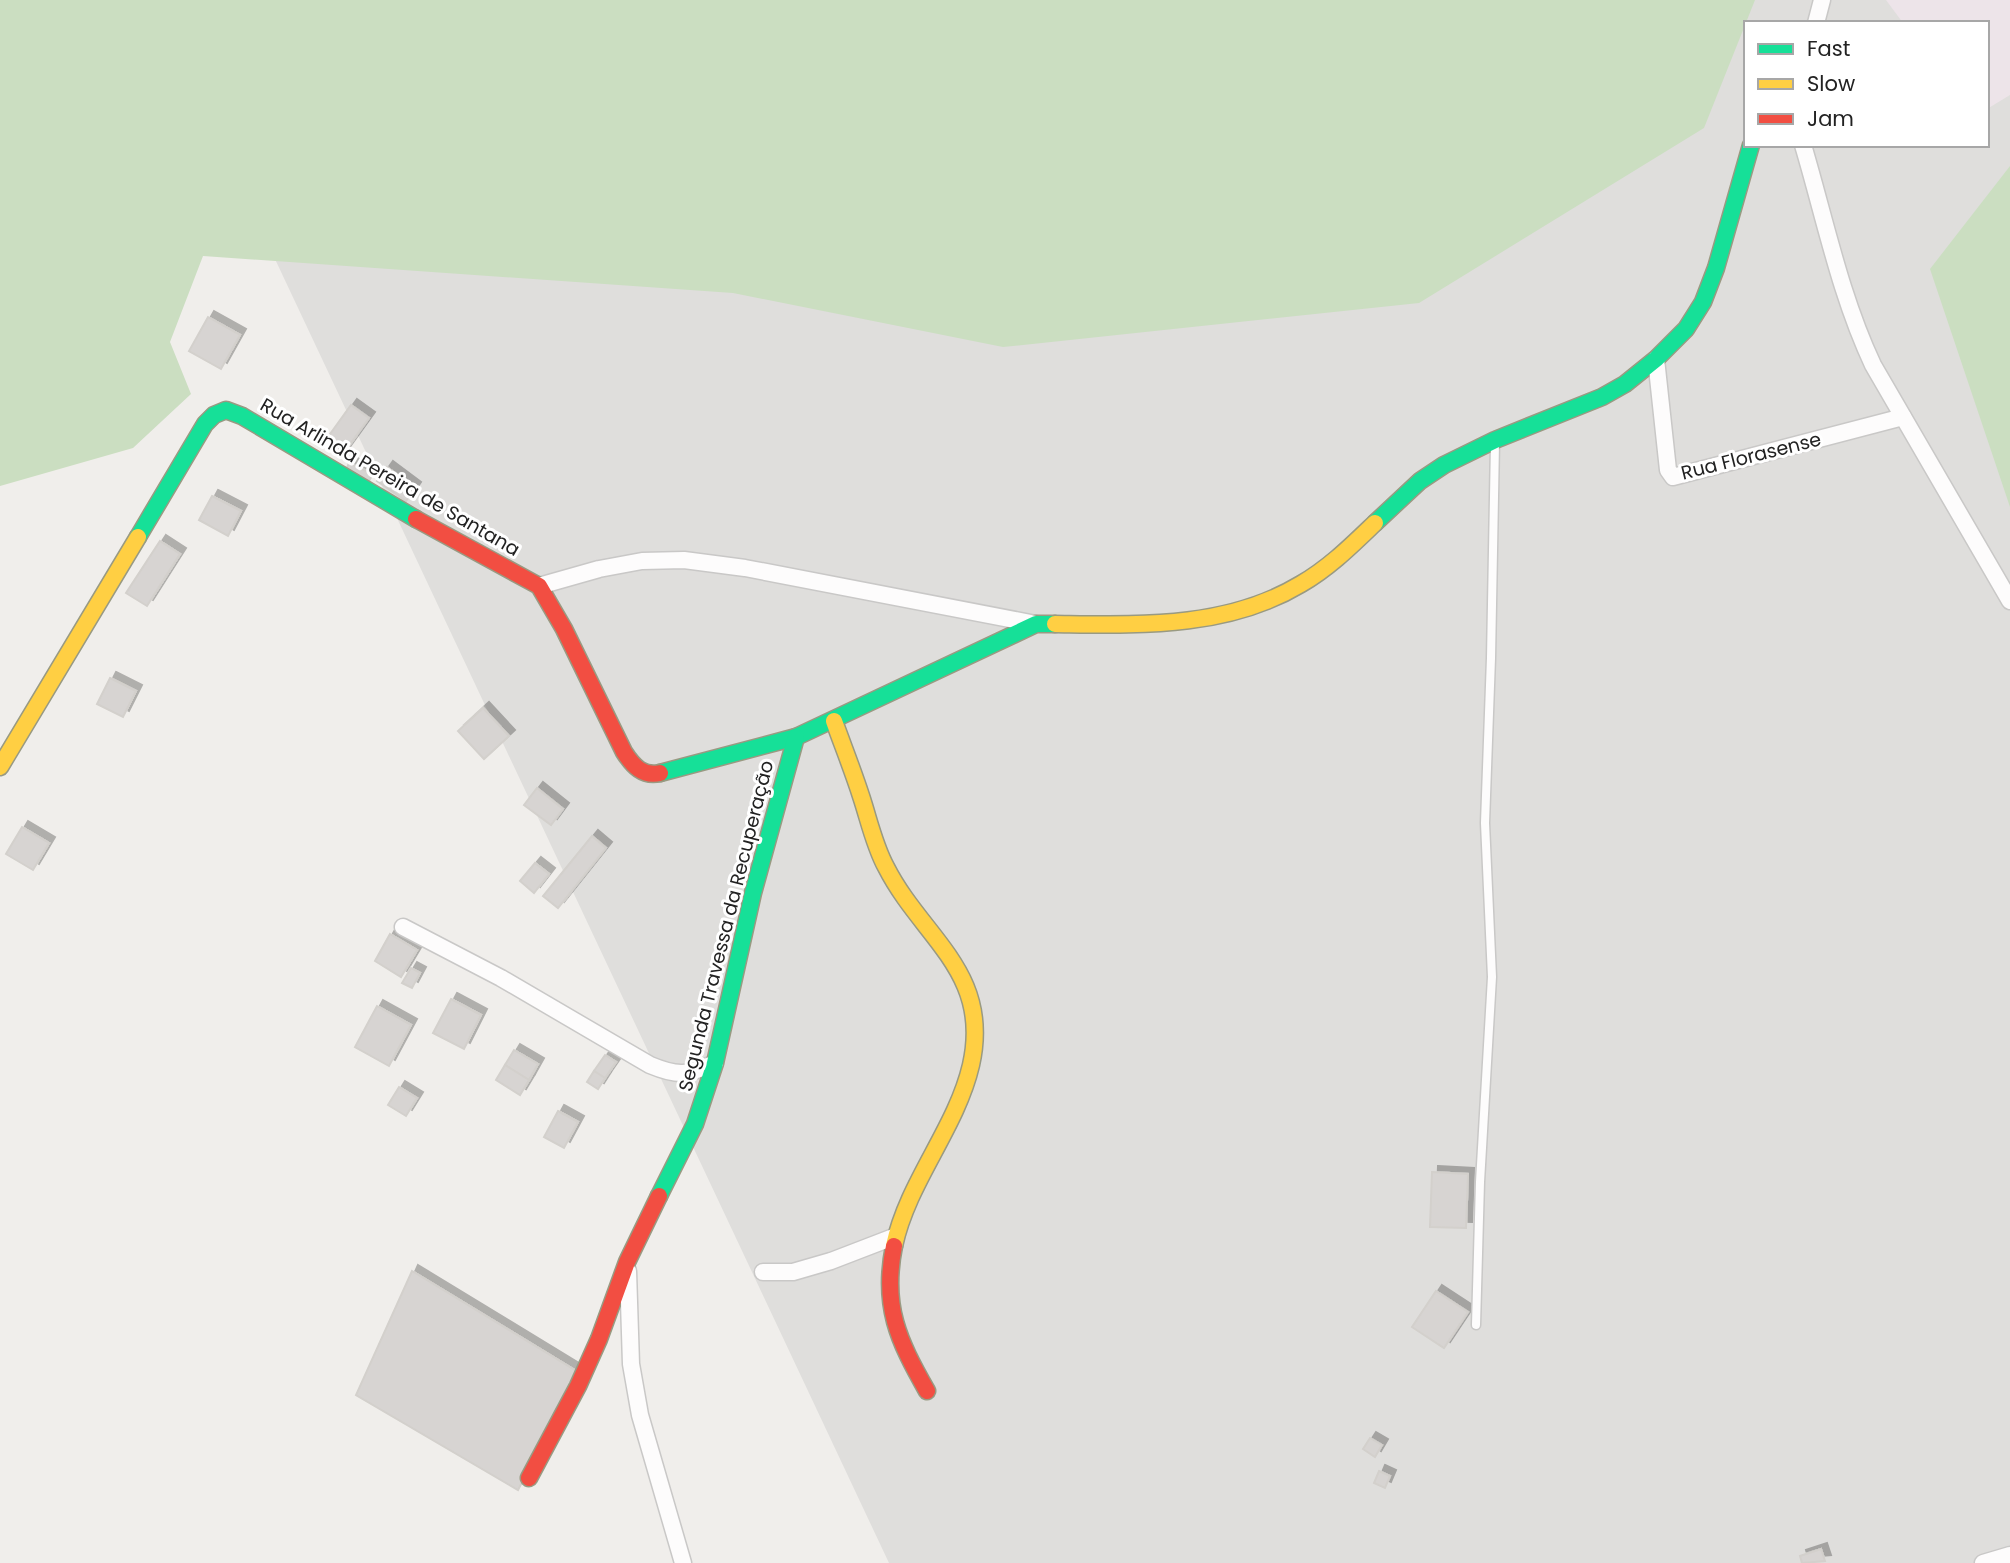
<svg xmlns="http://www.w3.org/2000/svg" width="2010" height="1563" viewBox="0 0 2010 1563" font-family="Poppins,sans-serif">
	<defs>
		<filter id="shadow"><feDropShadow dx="6" dy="-6" stdDeviation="0" flood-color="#0004"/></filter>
	</defs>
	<rect width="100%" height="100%" fill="#f0eeeb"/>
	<path fill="#dfdedc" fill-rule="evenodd" d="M153,0H2010V1563H889ZM1746,23H1987V145H1746Z"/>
	<polygon fill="#ede4e9" points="1886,0 2010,0 2010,95 1987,109 1987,23 1903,23"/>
	<g fill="#cbdec1">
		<polygon points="0,0 1755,0 1704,128 1419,303 1003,347 733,293 203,256 170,342 191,394 133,448 0,486"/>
		<polygon points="2010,166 2010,507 1930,269"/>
	</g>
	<g fill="#d7d4d2" stroke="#d3d0cc" stroke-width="2" filter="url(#shadow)">
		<polygon points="208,317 240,335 221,369 189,351"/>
		<polygon points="351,405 369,418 343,454 325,441"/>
		<polygon points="349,463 373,474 369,481 346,470"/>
		<polygon points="387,467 415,488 406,501 377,481"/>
		<polygon points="212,496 241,511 228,536 199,520"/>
		<polygon points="160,541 180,554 147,606 126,593"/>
		<polygon points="110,678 136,691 123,717 97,704"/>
		<polygon points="483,708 509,736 484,759 458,731"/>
		<polygon points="537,788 563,809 551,825 524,805"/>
		<polygon points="22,827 49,843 33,870 6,854"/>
		<polygon points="592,836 606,848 558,908 543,896"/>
		<polygon points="535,863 549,874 534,893 520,881"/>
		<polygon points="390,934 417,950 401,977 375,961"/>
		<polygon points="411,968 420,973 412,988 402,983"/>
		<polygon points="451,999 481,1015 464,1049 433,1033"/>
		<polygon points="377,1006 411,1025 389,1066 355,1047"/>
		<polygon points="514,1050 538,1064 529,1080 505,1065"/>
		<polygon points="605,1055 616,1062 605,1078 594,1071"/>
		<polygon points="505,1065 529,1080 520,1095 496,1080"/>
		<polygon points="594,1071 605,1078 598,1089 587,1082"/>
		<polygon points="399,1087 417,1098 406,1116 388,1105"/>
		<polygon points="558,1111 578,1122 564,1148 544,1137"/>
		<polygon points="1432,1172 1468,1174 1466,1228 1430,1227"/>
		<polygon points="412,1271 578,1372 518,1490 356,1395"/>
		<polygon points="1436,1291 1468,1312 1444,1348 1412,1327"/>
		<polygon points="1370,1438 1382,1445 1375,1457 1363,1449"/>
		<polygon points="1379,1471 1390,1476 1385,1488 1374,1483"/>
		<polygon points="1821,1549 1825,1561 1802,1563 1800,1556"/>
	</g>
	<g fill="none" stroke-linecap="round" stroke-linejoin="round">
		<g stroke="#c9c8c7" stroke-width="11">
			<polyline id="lane" points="1476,1325 1480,1182 1492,977 1485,823 1491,658 1495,443"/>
		</g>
		<g stroke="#c9c8c7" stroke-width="19">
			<g id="street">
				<polyline points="1816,23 1822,0"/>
				<path d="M1803,145C1825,219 1840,295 1873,365L2010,601"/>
				<polyline points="1656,359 1668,470 1673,477 1903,417"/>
				<polyline points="539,586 599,569 642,561 684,560 745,568 1036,624"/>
				<path d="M403,927L501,978L650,1065C679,1077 687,1075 715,1063"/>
				<polyline points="628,1271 631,1364 640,1415 683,1563"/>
				<polyline points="763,1272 793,1272 831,1261 896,1236"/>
				<polyline points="1983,1563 2010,1555"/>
			</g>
		</g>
		<g stroke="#999a82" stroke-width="19">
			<g id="fast">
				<polyline points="1375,523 1420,481 1444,465 1495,440 1602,397 1625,384 1656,359 1686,329 1703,302 1716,268 1751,145"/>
				<polyline points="138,537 205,424 214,415 226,410 242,416 416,519"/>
				<polyline points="660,773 796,737 1036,624 1055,624"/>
				<polyline points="659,1196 695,1124 715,1063 753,893 796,737"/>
			</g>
		</g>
		<g stroke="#999a82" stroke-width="19">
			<g id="slow">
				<path d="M1055,624C1138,625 1226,629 1301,584C1329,568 1352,545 1375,523"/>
				<path d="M834,721C843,746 853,771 861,796C869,820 874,845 886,867C922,938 992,972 971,1065C956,1129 908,1181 894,1246"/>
				<polyline points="0,767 138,537"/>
			</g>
		</g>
		<g stroke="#999a82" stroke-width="19">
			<g id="jam">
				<path d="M416,519L539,586L564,629L624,752C633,766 643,777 660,773"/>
				<path d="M894,1246C882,1306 898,1340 927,1391"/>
				<polyline points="529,1478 578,1386 599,1339 627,1262 659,1196"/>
			</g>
		</g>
		<use href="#lane" stroke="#fdfcfc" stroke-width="8"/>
		<use href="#street" stroke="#fdfcfc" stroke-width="16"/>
		<use href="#fast" stroke="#16e098" stroke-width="16"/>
		<use href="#slow" stroke="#ffcf43" stroke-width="16"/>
		<use href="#jam" stroke="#f24e42" stroke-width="16"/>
	</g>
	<g text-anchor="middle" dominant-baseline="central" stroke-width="6" stroke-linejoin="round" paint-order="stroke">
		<g font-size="19" fill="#222" stroke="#fff">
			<text transform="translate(1751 456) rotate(-14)">Rua Florasense</text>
			<text transform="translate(390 477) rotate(30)">Rua Arlinda Pereira de Santana</text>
			<text transform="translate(726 926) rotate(-76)">Segunda Travessa da Recuperação</text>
		</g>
	</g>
	<rect x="1744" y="21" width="245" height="126" fill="#ffffff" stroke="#a7a7a7" stroke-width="2"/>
	<rect x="1758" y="44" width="35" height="10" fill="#16e098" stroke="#a7a7a7" stroke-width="2"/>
	<text x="1807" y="56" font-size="21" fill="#222222">Fast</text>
	<rect x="1758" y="79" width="35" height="10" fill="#ffcf43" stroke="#a7a7a7" stroke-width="2"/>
	<text x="1807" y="91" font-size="21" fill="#222222">Slow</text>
	<rect x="1758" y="114" width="35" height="10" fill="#f24e42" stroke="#a7a7a7" stroke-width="2"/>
	<text x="1807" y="126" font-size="21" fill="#222222">Jam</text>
</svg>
